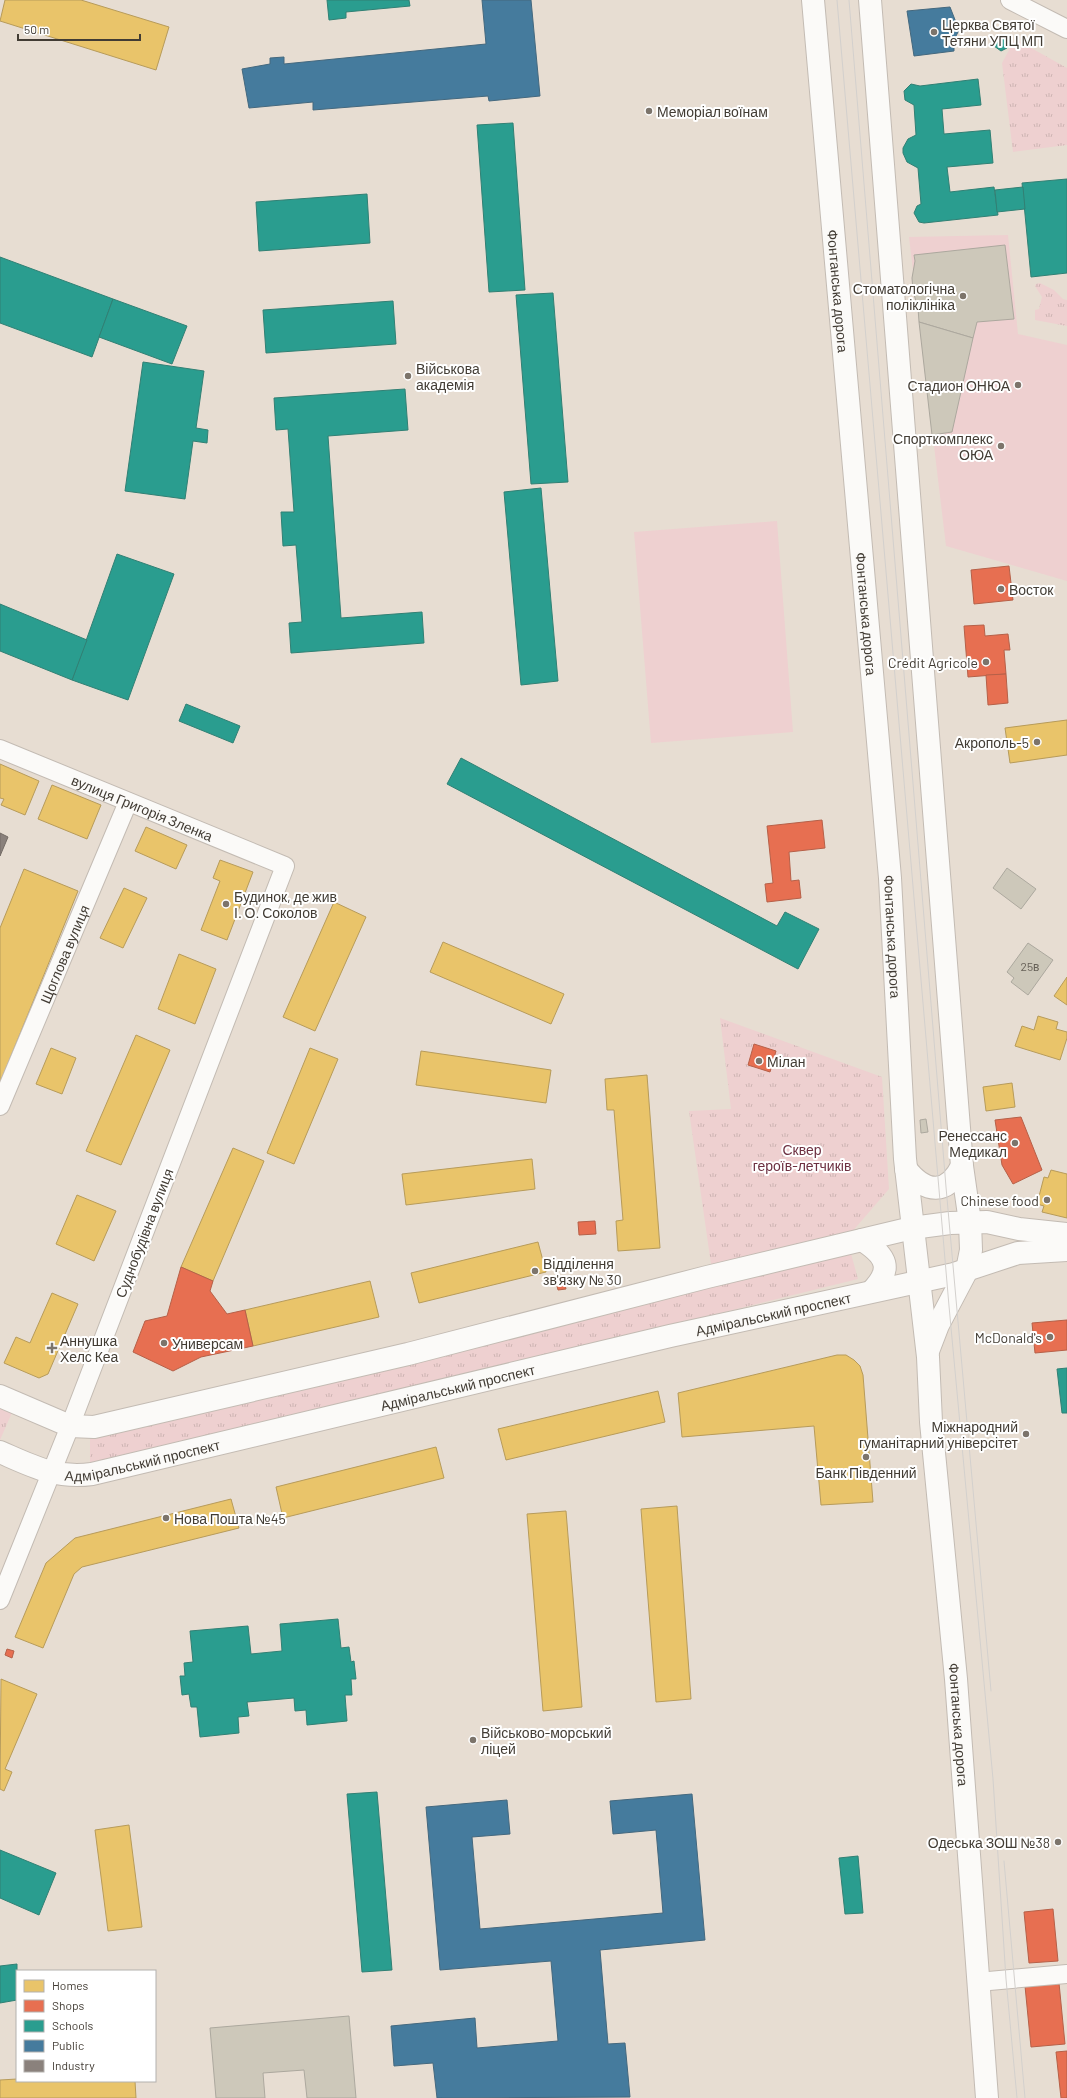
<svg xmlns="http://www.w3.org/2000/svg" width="1067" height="2098" viewBox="0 0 1067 2098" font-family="Barlow,sans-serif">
	<defs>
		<pattern id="grass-tufts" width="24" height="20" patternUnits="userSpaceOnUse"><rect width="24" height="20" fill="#eed0d0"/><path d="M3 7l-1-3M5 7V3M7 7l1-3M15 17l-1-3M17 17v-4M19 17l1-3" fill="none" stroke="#cdb4b3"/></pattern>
	</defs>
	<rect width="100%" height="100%" fill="#e7ddd2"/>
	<g fill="url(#grass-tufts)">
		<polygon points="1015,39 1067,68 1067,145 1013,152 1002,63"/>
		<polygon points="1040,283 1054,290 1063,299 1067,300 1067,326 1035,320 1035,310 1039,309 1042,297 1035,286 1036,284"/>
		<polygon points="720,1018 882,1077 889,1189 851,1233 711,1264 689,1111 731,1109"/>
		<polygon points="850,1250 858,1279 90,1469 90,1437"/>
		<polygon points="0,1402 14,1408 0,1440"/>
	</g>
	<g fill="#eed0d0">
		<polygon points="1008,235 1018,334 1067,345 1067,581 946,546 909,237"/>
		<polygon points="777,521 793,732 651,743 634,532"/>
	</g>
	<g fill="#e9c46a" stroke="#b79b5a">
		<polygon points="5,0 81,0 169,27 156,70 0,21"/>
		<polygon points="1067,720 1067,755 1010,763 1005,728"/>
		<polygon points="0,764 39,781 25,815 1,805 4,799 0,798"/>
		<polygon points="52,785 101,805 87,839 38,819"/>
		<polygon points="146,827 187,845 176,869 135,851"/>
		<polygon points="220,860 253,872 227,940 201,930 220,881 213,878"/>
		<polygon points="24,869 78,891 0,1083 0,928"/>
		<polygon points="124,888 147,898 123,948 100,938"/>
		<polygon points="334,902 366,917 315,1031 283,1017"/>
		<polygon points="443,942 564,994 551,1024 430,972"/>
		<polygon points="179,954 216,969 195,1024 158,1009"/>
		<polygon points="1067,977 1067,1005 1054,996"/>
		<polygon points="1038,1016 1058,1022 1056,1029 1067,1032 1067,1038 1060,1060 1015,1046 1022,1026 1034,1030"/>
		<polygon points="136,1035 170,1050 121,1165 86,1151"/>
		<polygon points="51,1048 76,1058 62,1094 36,1084"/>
		<polygon points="310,1048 338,1059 294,1164 267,1153"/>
		<polygon points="421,1051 551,1070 546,1103 416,1085"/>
		<polygon points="647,1075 660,1248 618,1251 616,1221 623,1220 614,1110 607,1110 605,1079"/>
		<polygon points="1012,1083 1015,1107 986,1111 983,1087"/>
		<polygon points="233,1148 264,1161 213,1281 181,1267"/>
		<polygon points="532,1159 535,1189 406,1205 402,1174"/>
		<polygon points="1051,1170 1067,1174 1067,1218 1042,1212 1044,1206 1037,1204 1044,1177 1048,1178"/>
		<polygon points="77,1195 116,1211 94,1261 56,1244"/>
		<polygon points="538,1242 546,1272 419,1303 411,1273"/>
		<polygon points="370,1281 379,1317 253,1346 245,1310"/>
		<polygon points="52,1293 78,1304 48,1374 39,1378 4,1363 16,1337 30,1343"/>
		<polygon points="837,1355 846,1355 854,1360 860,1366 863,1375 873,1502 821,1505 814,1426 682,1437 678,1393"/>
		<polygon points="658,1391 665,1422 506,1460 498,1429"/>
		<polygon points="436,1447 444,1478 283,1518 276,1487"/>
		<polygon points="231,1499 239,1528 82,1567 74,1574 43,1648 15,1637 46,1563 75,1538"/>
		<polygon points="677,1506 691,1699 656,1702 641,1509"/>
		<polygon points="566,1511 582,1707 543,1711 527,1514"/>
		<polygon points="1,1679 37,1694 5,1769 12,1772 4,1791 0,1789"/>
		<polygon points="129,1825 142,1927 108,1931 95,1830"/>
		<polygon points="17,2079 17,2081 135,2081 136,2098 0,2098 0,2080"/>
	</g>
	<g fill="#e76f51" stroke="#b66048">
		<polygon points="1009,566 1013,600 974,604 971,570"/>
		<polygon points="984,625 985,636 1008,634 1010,650 1004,650 1006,674 968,677 964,626"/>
		<polygon points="1006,674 1008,703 988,705 986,675"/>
		<polygon points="822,820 825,848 789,852 791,881 799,880 801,898 767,902 765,884 773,883 767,826"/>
		<polygon points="754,1044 776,1051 770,1072 748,1065"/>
		<polygon points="1021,1117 1042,1170 1013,1184 1002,1165 995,1120"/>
		<polygon points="595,1221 596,1234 579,1235 578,1222"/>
		<polygon points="181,1267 213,1281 210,1291 227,1314 245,1310 253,1346 201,1357 173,1371 133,1352 145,1321 167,1316"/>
		<polygon points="565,1285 566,1289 558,1290 557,1286"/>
		<polygon points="1067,1320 1067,1350 1035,1353 1032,1323"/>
		<polygon points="7,1649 14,1651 12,1658 5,1655"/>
		<polygon points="1053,1909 1058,1961 1029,1963 1024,1912"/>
		<polygon points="1059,1983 1065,2044 1031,2047 1025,1986"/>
		<polygon points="1067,2051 1067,2098 1061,2098 1056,2052"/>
	</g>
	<g fill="#2a9d8f" stroke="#318074">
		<polygon points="327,0 409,0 410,6 346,12 346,18 329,20"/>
		<polygon points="1003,37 1008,41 1007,48 1001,51 994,46 997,39"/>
		<polygon points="978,79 981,105 942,109 944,134 990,130 993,163 947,167 950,192 994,187 998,215 924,223 919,222 914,213 917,206 921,204 918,168 907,162 903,153 903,148 908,139 916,135 914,105 905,100 904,91 911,84 920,86"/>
		<polygon points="513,123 525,290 489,292 477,125"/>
		<polygon points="1067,179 1067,273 1031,277 1022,183"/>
		<polygon points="1023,187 1025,209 997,212 995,190"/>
		<polygon points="367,194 370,243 259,251 256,202"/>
		<polygon points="0,257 113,299 92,357 0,323"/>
		<polygon points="553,293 568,482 531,484 516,295"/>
		<polygon points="113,299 187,326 172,364 99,337"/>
		<polygon points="393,301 396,344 266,353 263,310"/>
		<polygon points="143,362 204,371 196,428 208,430 207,443 193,441 185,499 125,491"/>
		<polygon points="405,389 408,430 328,436 341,618 422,612 424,643 291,653 289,623 302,622 296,545 283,546 281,512 294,512 288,429 276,430 274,398"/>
		<polygon points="541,488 558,681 521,685 504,492"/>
		<polygon points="117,554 174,574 128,700 72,680"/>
		<polygon points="0,604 87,640 72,680 0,651"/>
		<polygon points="186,704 240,726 233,743 179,721"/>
		<polygon points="461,758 777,926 785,912 819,929 798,969 447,784"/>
		<polygon points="1067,1368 1067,1413 1062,1413 1057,1369"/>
		<polygon points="338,1619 341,1648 349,1647 351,1662 354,1661 356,1679 351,1679 352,1695 345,1695 347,1721 307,1725 306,1710 295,1711 294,1698 247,1702 249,1716 238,1717 239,1733 200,1737 197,1707 191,1707 189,1694 182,1695 180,1676 185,1676 184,1663 193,1662 190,1631 248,1626 251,1654 282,1651 280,1624"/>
		<polygon points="377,1792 392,1970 362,1972 347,1794"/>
		<polygon points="0,1850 56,1873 39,1915 0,1898"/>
		<polygon points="858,1856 863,1913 845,1914 839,1858"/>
		<polygon points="17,1964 17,2000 0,2003 0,1966"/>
	</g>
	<g fill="#457b9d" stroke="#44687e">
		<polygon points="482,0 531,0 540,96 489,101 488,96 313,110 313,102 249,108 242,69 270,64 270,58 284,57 284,64 486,44"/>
		<polygon points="950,7 959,30 954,40 954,51 914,56 907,11"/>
		<polygon points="692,1794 705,1940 600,1950 608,2044 625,2043 630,2097 437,2098 433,2063 394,2066 391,2026 475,2018 477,2048 558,2041 551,1961 440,1970 426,1807 507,1800 510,1834 472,1837 480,1929 663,1913 656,1830 613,1834 610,1801"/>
	</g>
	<polygon fill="#8a817c" stroke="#746c66" points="0,833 8,837 0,856"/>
	<g fill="#cdc8ba" stroke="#aca89e">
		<polygon points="1005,245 1014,319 977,322 973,338 919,322 918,308 913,291 912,278 915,261 914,255"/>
		<polygon points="919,322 973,338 952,432 932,435"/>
		<polygon points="1007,868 1036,889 1021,909 993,888"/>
		<polygon points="1028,943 1053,960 1028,995 1011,982 1014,978 1007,972"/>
		<polygon points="926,1119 928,1132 921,1133 920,1120"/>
		<polygon points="349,2016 356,2098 307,2098 304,2070 263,2073 265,2098 216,2098 210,2028"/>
	</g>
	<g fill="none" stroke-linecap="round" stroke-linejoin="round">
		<g stroke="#c3bbb3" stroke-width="20">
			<g id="minor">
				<polyline points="1010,0 1067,29"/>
				<path id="s1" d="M0,749L285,866L70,1426L0,1600"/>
				<path id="s2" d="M0,1106L128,802"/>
				<polyline points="978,1982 1067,1974"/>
			</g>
		</g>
		<g stroke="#c3bbb3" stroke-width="24">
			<g id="major">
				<path id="s3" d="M813,0L890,878L905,1159L928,1357L931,1422L956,1679L987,2098"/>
				<polyline points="870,0 962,1166 970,1222 971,1250 967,1270 938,1325 928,1351"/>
				<path d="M906,1169C926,1194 947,1195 962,1166"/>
				<path d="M862,1240C887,1256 893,1269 872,1291"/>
				<polyline points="0,1396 70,1426 94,1427 408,1354 707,1277 912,1228 950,1223 987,1222 1019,1229 1067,1234"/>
				<path id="s4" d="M0,1452C32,1466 56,1479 92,1474L670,1336L954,1274L1018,1253L1067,1250"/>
			</g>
		</g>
		<use href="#minor" stroke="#fbfaf8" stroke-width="18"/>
		<use href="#major" stroke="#fbfaf8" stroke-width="22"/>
		<g stroke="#d3d0cd" stroke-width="1">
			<polyline points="837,0 949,1306 993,1779 1006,1979 1017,2098"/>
			<polyline points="849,0 946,1187 991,1691"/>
			<polyline points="1004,1861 1025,2098"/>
		</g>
	</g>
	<g fill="#7c746b" stroke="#fff" stroke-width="1.5">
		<circle cx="934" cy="32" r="4"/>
		<circle cx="649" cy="111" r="4"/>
		<circle cx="963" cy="296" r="4"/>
		<circle cx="408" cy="376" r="4"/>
		<circle cx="1018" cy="385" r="4"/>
		<circle cx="1001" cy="446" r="4"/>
		<circle cx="1001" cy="589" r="4"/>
		<circle cx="986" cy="662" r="4"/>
		<circle cx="1037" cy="742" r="4"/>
		<circle cx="226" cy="904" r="4"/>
		<circle cx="759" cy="1061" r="4"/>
		<circle cx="1015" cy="1143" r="4"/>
		<circle cx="1047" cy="1200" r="4"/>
		<circle cx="535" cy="1271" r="4"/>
		<circle cx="1050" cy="1337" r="4"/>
		<circle cx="164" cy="1343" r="4"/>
		<path d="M50 1342h4v4h4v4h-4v4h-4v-4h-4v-4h4z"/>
		<circle cx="1026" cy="1434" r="4"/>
		<circle cx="866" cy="1457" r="4"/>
		<circle cx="166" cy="1518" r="4"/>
		<circle cx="473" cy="1740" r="4"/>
		<circle cx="1058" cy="1842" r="4"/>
	</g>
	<g text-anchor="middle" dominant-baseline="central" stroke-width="4" stroke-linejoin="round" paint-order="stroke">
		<g font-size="12" fill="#655f56">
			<text x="1030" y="966">25в</text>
		</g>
		<g font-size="14" fill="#423c34" stroke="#fff" text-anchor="start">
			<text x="942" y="24">Церква Святої<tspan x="942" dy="16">Тетяни УПЦ МП</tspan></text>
			<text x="657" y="111">Меморіал воїнам</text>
			<text x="955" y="288" text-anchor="end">Стоматологічна<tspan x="955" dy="16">поліклініка</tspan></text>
			<text x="416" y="368">Військова<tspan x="416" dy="16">академія</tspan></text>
			<text x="1010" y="385" text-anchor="end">Стадион ОНЮА</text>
			<text x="993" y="438" text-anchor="end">Спорткомплекс<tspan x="993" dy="16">ОЮА</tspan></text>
			<text x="1009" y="589">Восток</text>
			<text x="978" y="662" text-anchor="end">Crédit Agricole</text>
			<text x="1029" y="742" text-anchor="end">Акрополь-5</text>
			<text x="234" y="896">Будинок, де жив<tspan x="234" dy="16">І. О. Соколов</tspan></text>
			<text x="767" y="1061">Мілан</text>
			<text x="1007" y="1135" text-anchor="end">Ренессанс<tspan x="1007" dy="16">Медикал</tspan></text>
			<text x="1039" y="1200" text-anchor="end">Chinese food</text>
			<text x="543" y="1263">Відділення<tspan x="543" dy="16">зв'язку № 30</tspan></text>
			<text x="1042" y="1337" text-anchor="end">McDonald's</text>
			<text x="60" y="1340">Аннушка<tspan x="60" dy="16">Хелс Кеа</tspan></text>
			<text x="172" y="1343">Универсам</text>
			<text x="1018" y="1426" text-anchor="end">Міжнародний<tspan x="1018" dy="16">гуманітарний універсітет</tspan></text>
			<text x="866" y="1472" text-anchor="middle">Банк Південний</text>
			<text x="174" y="1518">Нова Пошта №45</text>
			<text x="481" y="1732">Військово-морський<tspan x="481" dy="16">ліцей</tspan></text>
			<text x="1050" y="1842" text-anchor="end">Одеська ЗОШ №38</text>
		</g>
		<g font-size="14" fill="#423c34" stroke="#fff">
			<text stroke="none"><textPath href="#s3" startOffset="292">Фонтанська дорога</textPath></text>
			<text stroke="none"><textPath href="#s3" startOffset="616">Фонтанська дорога</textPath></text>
			<text stroke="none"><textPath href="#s1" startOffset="154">вулиця Григорія Зленка</textPath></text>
			<text stroke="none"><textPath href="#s3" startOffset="940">Фонтанська дорога</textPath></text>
			<text stroke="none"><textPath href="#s2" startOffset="165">Щоглова вулиця</textPath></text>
			<text transform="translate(144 1233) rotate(-69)">Суднобудівна вулиця</text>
			<text stroke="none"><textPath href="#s4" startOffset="796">Адміральський проспект</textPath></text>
			<text stroke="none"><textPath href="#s4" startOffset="472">Адміральський проспект</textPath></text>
			<text stroke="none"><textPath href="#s4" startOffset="148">Адміральський проспект</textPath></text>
			<text stroke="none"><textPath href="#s3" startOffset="1731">Фонтанська дорога</textPath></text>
		</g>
		<g font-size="14" fill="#6d3041" stroke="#fff">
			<text x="802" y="1149">Сквер<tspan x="802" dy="16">героїв-летчиків</tspan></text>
		</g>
	</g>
	<rect x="16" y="1970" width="140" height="112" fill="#ffffff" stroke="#b3b1ae"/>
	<rect x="24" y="1980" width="20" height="12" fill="#e9c46a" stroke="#b3b1ae"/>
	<text x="52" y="1990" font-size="12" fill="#423c34">Homes</text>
	<rect x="24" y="2000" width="20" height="12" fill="#e76f51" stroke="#b3b1ae"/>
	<text x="52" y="2010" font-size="12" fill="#423c34">Shops</text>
	<rect x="24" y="2020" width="20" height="12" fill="#2a9d8f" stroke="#b3b1ae"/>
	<text x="52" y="2030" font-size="12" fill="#423c34">Schools</text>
	<rect x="24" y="2040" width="20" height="12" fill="#457b9d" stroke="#b3b1ae"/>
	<text x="52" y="2050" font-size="12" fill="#423c34">Public</text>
	<rect x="24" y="2060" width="20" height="12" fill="#8a817c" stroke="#b3b1ae"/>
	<text x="52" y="2070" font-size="12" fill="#423c34">Industry</text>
	<path d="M18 34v6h122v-6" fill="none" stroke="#423c34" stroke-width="2"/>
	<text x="24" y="34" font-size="12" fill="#423c34" stroke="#ffffff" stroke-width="3" paint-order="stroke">50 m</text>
</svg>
